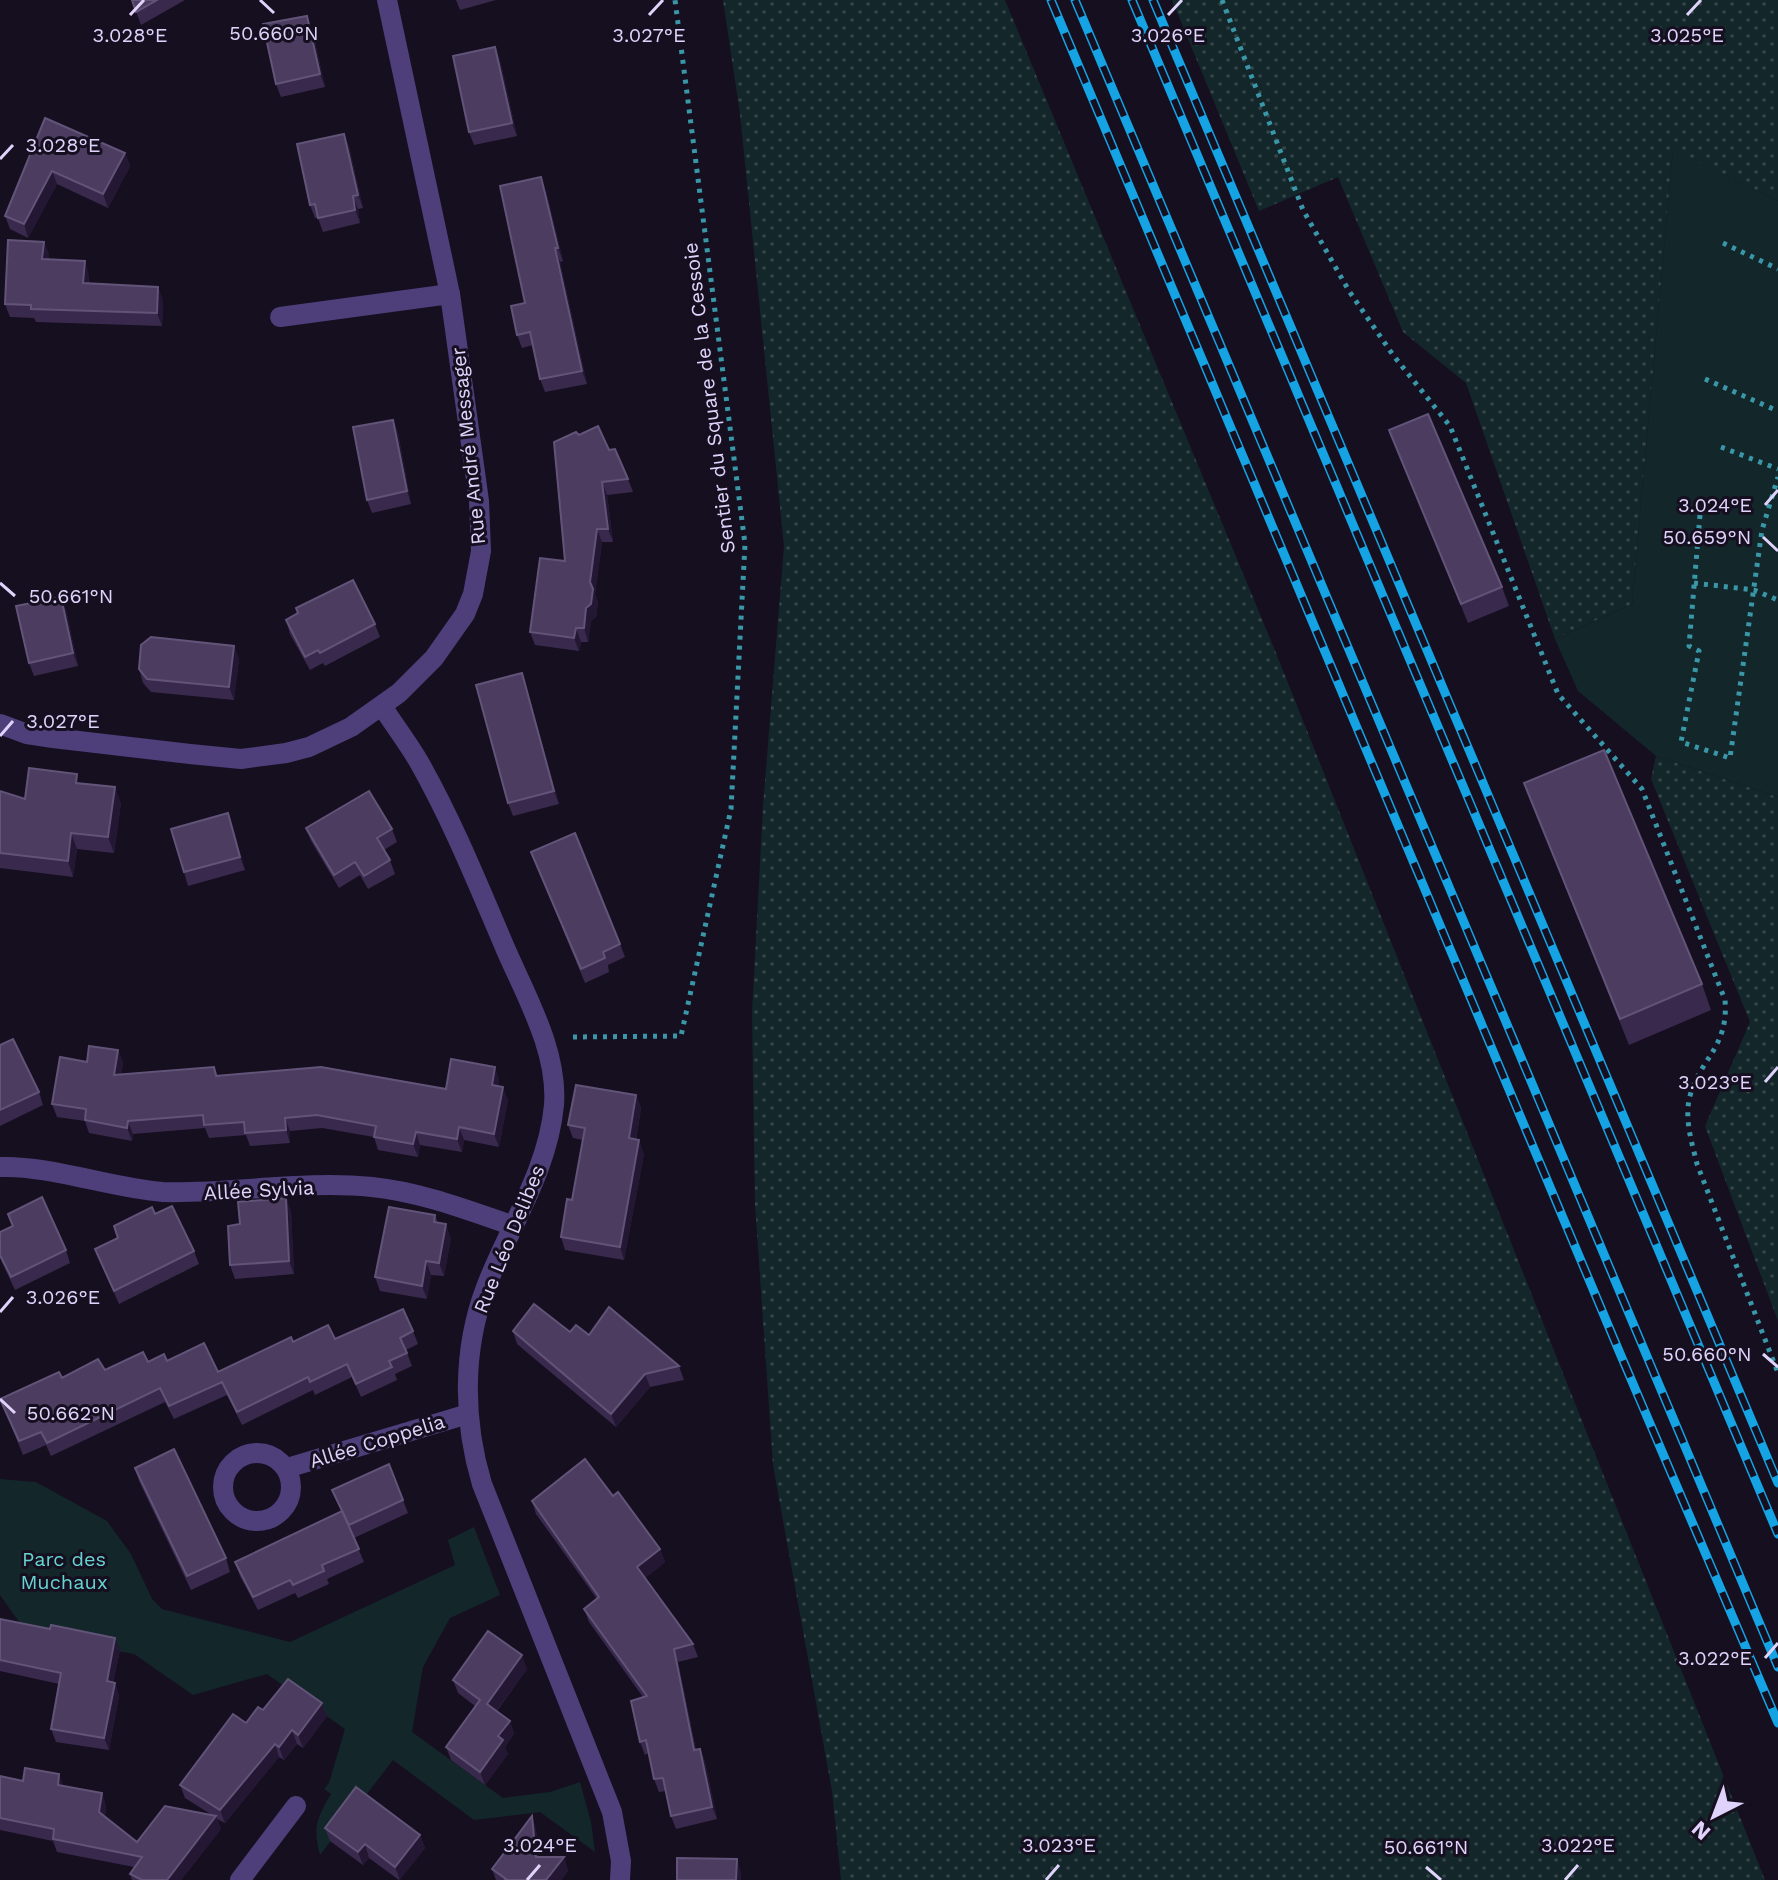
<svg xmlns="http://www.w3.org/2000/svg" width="1778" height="1880" viewBox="0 0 1778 1880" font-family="'Work Sans',sans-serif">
	<defs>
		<pattern id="grass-dots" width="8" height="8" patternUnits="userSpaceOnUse" patternTransform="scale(2)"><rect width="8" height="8" fill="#13262a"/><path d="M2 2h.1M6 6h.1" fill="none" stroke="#35454a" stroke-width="1.8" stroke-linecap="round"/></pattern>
	</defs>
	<rect width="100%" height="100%" fill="#160f20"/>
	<g fill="url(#grass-dots)">
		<polygon points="723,0 1005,0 1276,653 1765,1880 841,1880 832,1791 773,1465 755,1204 752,1013 763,806 784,546 740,114"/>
		<polygon points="1172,0 1778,0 1778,201 1673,150 1632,604 1555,639 1466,383 1403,332 1338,177 1259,211"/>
		<polygon points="1656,756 1778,797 1778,1321 1705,1126 1750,1022 1651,779"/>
	</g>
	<g fill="#13262a">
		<polygon points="1673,149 1778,201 1778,797 1656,756 1578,691 1555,639 1632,604"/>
		<path d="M0,1479L36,1482L107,1521L131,1554L152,1599L162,1609L290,1642L455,1565L448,1540L474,1527L500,1595L450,1618L423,1667L412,1732L503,1798L550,1792L580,1782L591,1822L595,1852L540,1812L474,1820L393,1760L320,1855C313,1828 316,1819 331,1794L324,1789L329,1783L345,1729L267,1674L193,1695L134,1654L29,1636L0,1595Z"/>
	</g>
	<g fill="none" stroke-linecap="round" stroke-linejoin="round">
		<g stroke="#3997a8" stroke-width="5" stroke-dasharray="4 6" stroke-linecap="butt">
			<path d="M1222,0L1303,210L1349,291L1393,355L1450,426L1558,694L1642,789L1725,1000C1729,1049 1698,1059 1689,1100C1685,1122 1692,1143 1697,1164L1778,1373"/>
			<polyline points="1723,243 1778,269"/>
			<polyline points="1705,379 1778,411"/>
			<polyline points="1721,447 1778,469"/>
			<polyline points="1700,515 1689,646 1699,651 1681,742 1730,758 1762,530 1778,477"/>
			<polyline points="1694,583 1754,590 1778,600"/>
			<polyline points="573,1037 681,1036 731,809 745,544 675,0"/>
		</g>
		<g stroke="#4e3f7b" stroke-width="20">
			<polyline points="280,317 450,294"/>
			<path d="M382,706C394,725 408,743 419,762C453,822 479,887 506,950C527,998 558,1052 554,1105C548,1171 509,1227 486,1287C462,1350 463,1421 482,1484L612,1812L621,1861L620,1880"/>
			<polyline points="0,724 27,734 53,738 190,754 241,759 286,753 309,747 351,727 399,693 434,658 465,614 473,594 481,551 479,501 450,294 387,0"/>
			<path d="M0,1167C49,1165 111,1188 163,1192C232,1194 303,1180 372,1187C421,1192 467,1210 514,1226"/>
			<circle cx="257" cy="1487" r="34"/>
			<polyline points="287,1468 468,1414"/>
			<polyline points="240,1880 296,1806"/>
		</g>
		<g stroke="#15a3e4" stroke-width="9">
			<g id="rail">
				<polyline points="1051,0 1619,1351 1778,1723"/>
				<polyline points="1075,0 1778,1667"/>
				<polyline points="1132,0 1778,1534"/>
				<polyline points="1153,0 1778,1483"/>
			</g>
		</g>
		<use href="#rail" stroke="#160f20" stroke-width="6" stroke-dasharray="18" stroke-linecap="butt"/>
	</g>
	<g fill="#392a4d">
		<polygon points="132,0 185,0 141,25"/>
		<polygon points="456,0 496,0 460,10"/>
		<polygon points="312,29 325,87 281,97 276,84"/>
		<polygon points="500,60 517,136 474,145 469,132"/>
		<polygon points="45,118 125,153 130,166 108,208 57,184 28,238 10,229 5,216"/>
		<polygon points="344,134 349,147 363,208 358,209 360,223 323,232 318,218 315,218 310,205"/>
		<polygon points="546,191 563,261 560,262 587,384 545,392 540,379 533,345 522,348 517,335 525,303"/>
		<polygon points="44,242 49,255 48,259 89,275 89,283 158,287 163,301 162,326 36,322 34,318 10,317 5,304"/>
		<polygon points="393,420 398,433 411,504 372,513 367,500"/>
		<polygon points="1389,430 1502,587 1509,606 1468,623"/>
		<polygon points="579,435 609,450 628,479 633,492 607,495 613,542 602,542 595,594 598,602 596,617 591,621 588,642 581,642 579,651 535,645 530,632 565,561"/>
		<polygon points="66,610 78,666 34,676 29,663"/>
		<polygon points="286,620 375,624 380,637 325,666 323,663 310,670 290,634"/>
		<polygon points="234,646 239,659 234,700 151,692 143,683 139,669"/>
		<polygon points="526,686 559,804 513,816 508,803"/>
		<polygon points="81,783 121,803 114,853 77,849 73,877 0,868 0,791 25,799"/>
		<polygon points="1524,783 1702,984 1711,1010 1629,1045"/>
		<polygon points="228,813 245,870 188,886 184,872"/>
		<polygon points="306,828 392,829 397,842 384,850 390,860 395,874 368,889 360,875 339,888 311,841"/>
		<polygon points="531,852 620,944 625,957 608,965 609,972 585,983"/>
		<polygon points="0,1045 39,1092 43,1105 0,1126"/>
		<polygon points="118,1050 123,1063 121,1074 214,1067 218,1076 446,1089 499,1080 498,1086 508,1100 499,1147 464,1140 462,1152 420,1145 418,1157 378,1150 374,1137 322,1128 290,1131 290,1143 250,1146 246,1135 209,1138 205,1128 133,1134 132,1141 89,1133 85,1121 57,1117 52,1104 87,1062"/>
		<polygon points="636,1095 641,1108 636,1140 644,1154 624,1260 565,1250 561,1237 572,1200 583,1140 573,1138 568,1125"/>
		<polygon points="291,1211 294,1274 235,1279 230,1265 240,1224"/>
		<polygon points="8,1214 66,1250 70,1263 15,1290 0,1258 0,1232 12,1226"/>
		<polygon points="155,1214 194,1251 199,1264 119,1304 95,1249 118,1238"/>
		<polygon points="435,1215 438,1223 451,1238 444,1276 431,1275 427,1299 380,1291 375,1277"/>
		<polygon points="413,1331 418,1344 406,1350 412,1366 395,1374 397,1380 361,1397 352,1377 315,1395 313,1390 242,1425 227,1395 174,1419 165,1402 51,1456 46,1445 23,1455 0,1398 62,1378 148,1362 167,1361 218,1372 293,1342"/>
		<polygon points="513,1331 570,1332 589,1335 679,1366 684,1380 650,1387 616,1427 517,1344"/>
		<polygon points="135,1468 226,1558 230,1572 191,1590 139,1481"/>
		<polygon points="332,1490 403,1500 408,1513 354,1538 364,1562 327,1579 329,1584 298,1598 295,1593 258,1610 240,1576 235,1562 341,1511"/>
		<polygon points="613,1496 660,1549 665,1562 645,1578 693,1644 698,1657 678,1662 696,1750 700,1749 705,1762 717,1819 676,1829 671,1816 666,1791 659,1792 654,1779 649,1753 645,1755 640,1742 643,1697 589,1622 584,1609 597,1599 536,1514 532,1501"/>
		<polygon points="0,1619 120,1650 113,1683 115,1683 119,1696 109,1750 56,1742 51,1729 59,1684 0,1671"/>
		<polygon points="527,1669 497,1711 510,1721 514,1734 505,1747 508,1754 485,1785 451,1760 446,1747 475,1706 458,1693 453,1680"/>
		<polygon points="322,1703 327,1716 303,1748 297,1744 284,1760 279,1757 225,1823 217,1819 221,1829 181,1880 132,1880 130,1874 134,1867 57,1852 53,1841 0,1830 0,1776 23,1781 64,1786 102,1793 106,1806 105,1817 137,1842 212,1815 185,1798 180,1785 246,1723 263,1710"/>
		<polygon points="532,1816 536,1830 539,1857 564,1857 568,1871 561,1880 496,1880 492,1869"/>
		<polygon points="325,1828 420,1835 425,1848 399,1880 369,1858 363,1865 330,1841"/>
	</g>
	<g fill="#231733">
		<polygon points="307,16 312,29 325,87 320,74"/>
		<polygon points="495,47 500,60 517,136 512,123"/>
		<polygon points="344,134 349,147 363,208 358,195"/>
		<polygon points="125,153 130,166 108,208 103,194"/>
		<polygon points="52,171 57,184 28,238 24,224"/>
		<polygon points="541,177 546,191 563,261 558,248"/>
		<polygon points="353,196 358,209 360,223 355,210"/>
		<polygon points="44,242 49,255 47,272 42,259"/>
		<polygon points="555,248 560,262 587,384 582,371"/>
		<polygon points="85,261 89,275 88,296 83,283"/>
		<polygon points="158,287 163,301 162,326 157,313"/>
		<polygon points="393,420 398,433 411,504 407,491"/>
		<polygon points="602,482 607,495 613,542 608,529"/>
		<polygon points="597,529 602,542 595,594 598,602 596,617 591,621 588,642 584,628"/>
		<polygon points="61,597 66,610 78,666 73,653"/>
		<polygon points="576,628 581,642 579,651 574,638"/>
		<polygon points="234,646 239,659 234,700 229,687"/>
		<polygon points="522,673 526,686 559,804 554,791"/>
		<polygon points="115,787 121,803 114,853 108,837"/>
		<polygon points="228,813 233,826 245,870 240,857"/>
		<polygon points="71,833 77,849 73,877 68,861"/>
		<polygon points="118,1050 123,1063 119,1088 114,1075"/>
		<polygon points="495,1067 499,1080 496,1098 492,1085"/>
		<polygon points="503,1087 508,1100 499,1147 494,1134"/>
		<polygon points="636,1095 641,1108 634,1151 629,1138"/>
		<polygon points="285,1118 290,1131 290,1143 286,1130"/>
		<polygon points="128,1121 133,1134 132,1141 127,1128"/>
		<polygon points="459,1127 464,1140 462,1152 457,1139"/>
		<polygon points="416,1132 420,1145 418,1157 413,1144"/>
		<polygon points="639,1140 644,1154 624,1260 620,1247"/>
		<polygon points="286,1198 291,1211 294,1274 289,1261"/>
		<polygon points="446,1224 451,1238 444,1276 439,1263"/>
		<polygon points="426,1261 431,1275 427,1299 422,1286"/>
		<polygon points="645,1374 650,1387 616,1427 611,1414"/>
		<polygon points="660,1549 665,1562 642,1580 637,1567"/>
		<polygon points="115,1638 120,1650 111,1694 107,1681"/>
		<polygon points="674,1649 678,1662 698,1763 694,1750"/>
		<polygon points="522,1655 527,1669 492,1717 487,1704"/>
		<polygon points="115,1683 119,1696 109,1750 104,1738"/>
		<polygon points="322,1703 327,1716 303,1748 298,1735"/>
		<polygon points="510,1721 514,1734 505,1747 508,1754 485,1785 480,1772 498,1736"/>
		<polygon points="292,1730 297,1744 284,1760 279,1747"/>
		<polygon points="275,1744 279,1757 225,1823 220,1810"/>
		<polygon points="700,1749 705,1762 717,1819 712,1807"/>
		<polygon points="59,1774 64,1787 58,1785"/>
		<polygon points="102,1793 106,1806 104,1825 99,1812"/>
		<polygon points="216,1816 221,1829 181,1880 167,1880"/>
		<polygon points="532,1816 536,1830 541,1870 536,1857"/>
		<polygon points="420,1835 425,1848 400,1880 395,1867"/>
		<polygon points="365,1844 369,1858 363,1865 358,1852"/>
		<polygon points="564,1857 568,1871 561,1880 546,1880"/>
		<polygon points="737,1859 741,1872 741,1880 736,1880"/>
	</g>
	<g fill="#4b3c60" stroke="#625478" stroke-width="2">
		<polygon points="132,0 157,0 136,12"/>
		<polygon points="307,16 320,74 276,84 263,24"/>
		<polygon points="495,47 512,123 469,132 453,56"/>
		<polygon points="45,118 125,153 103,194 52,171 24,224 5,216"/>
		<polygon points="344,134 358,195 353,196 355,210 318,218 315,204 310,205 297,144"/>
		<polygon points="541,177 558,248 555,248 582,371 540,379 530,332 517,335 511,306 525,303 500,186"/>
		<polygon points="8,240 44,242 42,259 85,261 83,283 158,287 157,313 31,309 31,305 5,304"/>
		<polygon points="1428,414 1502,587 1461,604 1389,430"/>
		<polygon points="393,420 407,491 367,500 353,427"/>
		<polygon points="598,426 609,450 615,449 628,479 602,482 608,529 597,529 590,582 593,589 591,604 586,608 584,628 576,628 574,638 530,632 540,558 565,561 554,442 576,432 579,435"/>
		<polygon points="353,580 375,624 320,653 318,650 305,657 286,620 298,613 296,608"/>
		<polygon points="61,597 73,653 29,663 16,606"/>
		<polygon points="151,637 234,646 229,687 147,679 139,669 141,645"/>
		<polygon points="522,673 554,791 508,803 476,685"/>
		<polygon points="1604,750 1702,984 1620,1019 1524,783"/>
		<polygon points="29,768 77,774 76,783 115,787 108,837 71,833 68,861 0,853 0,791 25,799"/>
		<polygon points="369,791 392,829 377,838 390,860 364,876 355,862 334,875 306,828"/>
		<polygon points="228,813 240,857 184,872 171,829"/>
		<polygon points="575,833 620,944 603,952 605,958 581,969 531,852"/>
		<polygon points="13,1039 39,1092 0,1110 0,1045"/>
		<polygon points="89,1046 118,1050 114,1075 214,1067 216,1076 321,1067 446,1089 451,1059 495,1067 492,1085 503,1087 494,1134 459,1127 457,1139 416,1132 413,1144 374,1137 376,1126 317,1115 285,1118 286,1130 245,1133 244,1122 204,1125 203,1115 128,1121 127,1128 85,1120 86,1109 52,1104 60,1057 87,1062"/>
		<polygon points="576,1085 636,1095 629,1138 639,1140 620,1247 561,1237 567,1199 572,1200 585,1128 568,1125"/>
		<polygon points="42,1197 66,1250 11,1277 0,1255 0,1232 13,1226 8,1214"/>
		<polygon points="286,1198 289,1261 230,1265 228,1226 240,1224 238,1202"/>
		<polygon points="172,1206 194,1251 114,1291 95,1249 118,1238 114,1226 152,1207 155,1214"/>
		<polygon points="389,1207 435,1215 434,1222 446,1224 439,1263 426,1261 422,1286 375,1277"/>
		<polygon points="534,1304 570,1332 576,1325 589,1335 609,1307 679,1366 645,1374 611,1414 513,1331"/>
		<polygon points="403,1309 413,1331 400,1338 407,1353 389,1361 392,1367 356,1384 347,1364 310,1382 308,1377 237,1412 222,1382 169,1406 160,1388 47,1443 41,1432 19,1441 0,1399 59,1372 62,1378 98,1359 105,1370 143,1352 148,1362 164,1354 167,1361 204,1343 218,1372 291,1337 293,1342 328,1325 335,1339"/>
		<polygon points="174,1449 226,1558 187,1576 135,1468"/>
		<polygon points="585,1459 613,1496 618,1492 660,1549 637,1567 693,1644 674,1649 694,1750 700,1749 712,1807 671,1816 663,1778 654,1779 646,1740 640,1742 631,1701 647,1696 584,1609 599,1597 532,1501"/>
		<polygon points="389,1464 403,1500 349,1525 332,1490"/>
		<polygon points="342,1511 359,1549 322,1565 324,1571 293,1585 290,1580 253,1597 235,1562"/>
		<polygon points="0,1619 50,1629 51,1625 115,1638 107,1681 115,1683 104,1738 51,1729 61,1673 0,1660"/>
		<polygon points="488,1631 522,1655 487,1704 510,1721 498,1736 503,1740 480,1772 446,1747 480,1700 453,1680"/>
		<polygon points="288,1679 322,1703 298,1735 292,1730 279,1747 275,1744 220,1810 180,1785 233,1714 246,1723 258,1707 263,1710"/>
		<polygon points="25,1768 59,1774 58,1785 102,1793 99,1812 137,1842 165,1806 216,1816 167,1880 142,1880 130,1874 142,1857 53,1839 54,1829 0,1818 0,1776 23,1781"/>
		<polygon points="356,1787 420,1835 395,1867 365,1844 358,1852 325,1828"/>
		<polygon points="532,1816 536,1857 564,1857 546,1880 505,1880 506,1879 492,1869"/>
		<polygon points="677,1858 737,1859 736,1880 677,1880"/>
	</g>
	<path fill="none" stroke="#e0d3fb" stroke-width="3" d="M260,0L274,13M130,15L144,0M649,15L663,0M1168,15L1182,0M1687,15L1701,0M0,159L13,145M1765,505L1778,490M1763,537L1778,551M0,583L15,596M0,736L13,721M1765,1082L1778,1067M0,1312L13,1297M1763,1354L1778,1367M0,1399L15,1413M1765,1658L1778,1643M1426,1867L1441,1880M527,1880L540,1865M1046,1880L1059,1865M1565,1880L1578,1865"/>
	<g text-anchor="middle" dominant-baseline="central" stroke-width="6" stroke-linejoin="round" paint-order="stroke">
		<g font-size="20" fill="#e0d3fb" stroke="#160f20">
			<text transform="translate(709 398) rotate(-97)">Sentier du Square de la Cessoie</text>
			<text transform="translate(468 446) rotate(-96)">Rue André Messager</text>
			<text transform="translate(259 1190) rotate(-3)">Allée Sylvia</text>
			<text transform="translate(509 1239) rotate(-68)">Rue Léo Delibes</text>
			<text transform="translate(377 1441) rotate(-17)">Allée Coppelia</text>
		</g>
		<g font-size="20" fill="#66d4d0" stroke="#160f20">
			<text x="64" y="1559">Parc des<tspan x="64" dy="23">Muchaux</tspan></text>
		</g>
	</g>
	<g font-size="20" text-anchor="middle" fill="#e0d3fb" stroke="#160f20" stroke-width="6" stroke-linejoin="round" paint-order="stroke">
		<text x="274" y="40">50.660°N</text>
		<text x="130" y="42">3.028°E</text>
		<text x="649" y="42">3.027°E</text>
		<text x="1168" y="42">3.026°E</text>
		<text x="1687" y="42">3.025°E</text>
		<text x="63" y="152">3.028°E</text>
		<text x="1715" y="512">3.024°E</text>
		<text x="1707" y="544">50.659°N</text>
		<text x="71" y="603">50.661°N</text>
		<text x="63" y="728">3.027°E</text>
		<text x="1715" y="1089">3.023°E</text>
		<text x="63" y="1304">3.026°E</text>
		<text x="1707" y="1361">50.660°N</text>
		<text x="71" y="1420">50.662°N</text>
		<text x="1715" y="1665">3.022°E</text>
		<text x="540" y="1852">3.024°E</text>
		<text x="1059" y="1852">3.023°E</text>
		<text x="1578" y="1852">3.022°E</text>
		<text x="1426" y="1854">50.661°N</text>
	</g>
	<g transform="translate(1714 1816) rotate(222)" stroke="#160f20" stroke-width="6" paint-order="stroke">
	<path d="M0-6L14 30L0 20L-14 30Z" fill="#e0d3fb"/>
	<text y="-12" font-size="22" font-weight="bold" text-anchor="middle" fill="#e0d3fb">N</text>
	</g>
</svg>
